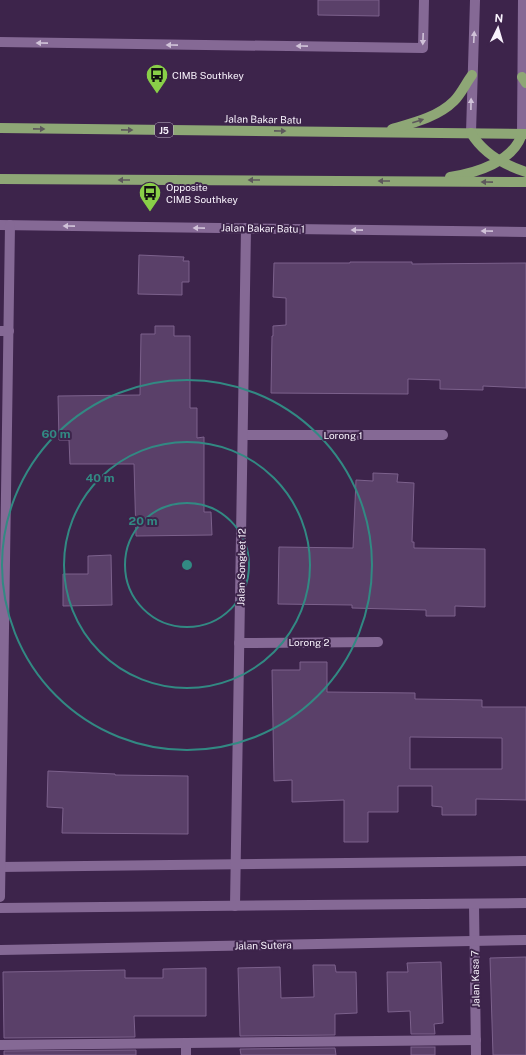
<svg xmlns="http://www.w3.org/2000/svg" width="526" height="1055" viewBox="0 0 526 1055" font-family="'Public Sans',sans-serif">
	<rect width="100%" height="100%" fill="#3d244b"/>
	<g fill="#5a4069" stroke="#7c618c" fill-rule="evenodd">
		<polygon points="318,0 379,0 379,16 318,15"/>
		<polygon points="139,255 184,257 183,261 189,261 189,282 182,282 182,295 138,294"/>
		<polygon points="350,262 412,262 412,264 526,263 526,388 483,386 483,390 440,389 440,380 408,379 408,394 271,393 272,336 273,336 273,326 286,325 286,298 273,297 274,263 350,263"/>
		<polygon points="155,326 174,326 174,336 190,336 190,408 197,408 197,438 204,437 204,512 211,512 212,535 136,536 134,464 70,464 69,440 59,440 58,396 140,395 141,334 155,334"/>
		<polygon points="373,473 398,474 397,482 414,483 412,542 414,542 414,548 485,549 485,607 455,606 455,616 426,616 426,610 352,608 352,605 278,604 279,547 353,548 356,480 373,481"/>
		<polygon points="111,555 112,605 63,606 63,574 88,574 88,556"/>
		<path d="M300,662H327V692L415,693V699L482,700V707H526V800L476,799V815H442V807L432,806V786H398V812H368V842H344V800L292,802V780L274,781L272,670H300ZM410,737L502,738V769H410Z"/>
		<polygon points="48,771 115,774 115,775 188,776 188,834 62,833 63,808 47,807"/>
		<polygon points="526,957 526,1055 493,1055 490,958"/>
		<polygon points="441,962 443,1023 434,1024 435,1034 411,1034 410,1011 388,1012 387,972 408,972 407,963"/>
		<polygon points="313,965 335,965 336,972 356,972 357,1013 335,1014 335,1035 240,1036 238,968 280,967 281,998 314,997"/>
		<polygon points="206,968 206,1016 134,1016 135,1037 4,1038 3,972 125,970 125,978 163,978 163,969"/>
		<rect x="411" y="1047" width="24" height="8"/>
		<polygon points="335,1048 336,1055 241,1055 240,1049"/>
		<polygon points="136,1050 136,1055 4,1055 4,1051"/>
	</g>
	<g fill="none" stroke-linecap="round" stroke-linejoin="round">
		<g stroke="#856995" stroke-width="10">
			<polyline points="0,42 423,48 424,0"/>
			<polyline points="0,331 9,331"/>
			<polyline points="0,1045 476,1040"/>
		</g>
		<g stroke="#856995" stroke-width="10">
			<polyline points="471,133 475,0"/>
			<polyline points="522,134 523,0"/>
			<polyline points="0,225 526,232"/>
			<polyline points="243,435 443,435"/>
			<polyline points="239,643 378,642"/>
			<polyline points="0,867 526,861"/>
			<polyline points="0,897 10,225"/>
			<polyline points="474,904 476,1055"/>
			<polyline points="235,906 246,228"/>
			<polyline points="0,950 526,940"/>
			<polyline points="186,1043 186,1055"/>
		</g>
		<polyline stroke="#856995" stroke-width="10" points="0,908 526,903"/>
		<g stroke="#8ea776" stroke-width="10">
			<polyline points="522,77 526,83"/>
			<polyline points="0,128 526,134"/>
			<path d="M392,129C413,123 438,117 454,101C461,94 466,83 472,75"/>
			<path d="M471,133C483,153 504,165 526,172"/>
			<path d="M450,177C476,173 513,162 522,134"/>
			<polyline points="0,179 526,182"/>
		</g>
	</g>
	<defs><path id="oneway-solid" d="M-6-.8H1V-3.2L6.5 0L1 3.2V.8H-6Z"/></defs>
	<g fill="#d0c2d8">
		<use href="#oneway-solid" transform="translate(474 37) rotate(-87)"/>
		<use href="#oneway-solid" transform="translate(423 39) rotate(92)"/>
		<use href="#oneway-solid" transform="translate(42 43) rotate(-179)"/>
		<use href="#oneway-solid" transform="translate(172 45) rotate(-179)"/>
		<use href="#oneway-solid" transform="translate(302 46) rotate(-179)"/>
		<use href="#oneway-solid" transform="translate(471 104) rotate(-89)"/>
		<use href="#oneway-solid" transform="translate(69 226) rotate(-179)"/>
		<use href="#oneway-solid" transform="translate(199 228) rotate(-179)"/>
		<use href="#oneway-solid" transform="translate(357 230) rotate(-179)"/>
		<use href="#oneway-solid" transform="translate(487 231) rotate(-179)"/>
	</g>
	<g fill="#5d585c">
		<use href="#oneway-solid" transform="translate(418 121) rotate(-18)"/>
		<use href="#oneway-solid" transform="translate(39 129) rotate(1)"/>
		<use href="#oneway-solid" transform="translate(127 130) rotate(1)"/>
		<use href="#oneway-solid" transform="translate(280 131) rotate(1)"/>
		<use href="#oneway-solid" transform="translate(124 180) rotate(-180)"/>
		<use href="#oneway-solid" transform="translate(254 180) rotate(-180)"/>
		<use href="#oneway-solid" transform="translate(384 181) rotate(-180)"/>
		<use href="#oneway-solid" transform="translate(487 182) rotate(-179)"/>
	</g>
	<g fill="none" stroke="#328983" stroke-width="2">
		<circle cx="187" cy="565" r="62"/>
		<circle cx="187" cy="565" r="123"/>
		<circle cx="187" cy="565" r="185"/>
	</g>
	<defs>
		<g id="bus-pin" transform="scale(1.15)"><path d="M0 17L-7.5 6A9.5 9.5 0 1 1 7.5 6Z" fill="#89cf48" stroke="#3d244b"/><path d="M-5-6H5V4H4V6H2V4H-2V6H-4V4H-5ZM-3.5-4V0h7V-4ZM-3.5 1.2v1.5H-2V1.2ZM2 1.2v1.5H3.5V1.2Z" fill="#111"/></g>
	</defs>
	<g fill-rule="evenodd">
		<use href="#bus-pin" x="157" y="75"/>
		<use href="#bus-pin" x="150" y="193"/>
	</g>
	<g text-anchor="middle" dominant-baseline="central" stroke-width="4" stroke-linejoin="round" paint-order="stroke">
		<rect fill="#3d244b" stroke="#c0b4c7" stroke-width="1" x="155" y="123" width="18" height="14" rx="3"/>
		<g font-size="9" font-weight="bold" fill="#f8f2fc">
			<text x="164" y="130">J5</text>
		</g>
		<g font-size="10" fill="#f8f2fc" stroke="#3d244b" text-anchor="start">
			<text x="172" y="75">CIMB Southkey</text>
			<text x="166" y="187">Opposite<tspan x="166" dy="12">CIMB Southkey</tspan></text>
		</g>
		<g font-size="10" fill="#f8f2fc" stroke="#3d244b">
			<text transform="translate(263 119) rotate(1)">Jalan Bakar Batu</text>
			<text transform="translate(263 228) rotate(1)">Jalan Bakar Batu 1</text>
			<text x="343" y="435">Lorong 1</text>
			<text transform="translate(241 567) rotate(-89)">Jalan Songket 12</text>
			<text x="309" y="642">Lorong 2</text>
			<text transform="translate(263 945) rotate(-1)">Jalan Sutera</text>
			<text transform="translate(475 979) rotate(-91)">Jalan Kasa 7</text>
		</g>
	</g>
	<circle cx="187" cy="565" r="6" fill="#328983" stroke="#3d244b" stroke-width="2"/>
	<g font-size="12" text-anchor="middle" font-weight="bold" fill="#328983" stroke="#3d244b" stroke-width="4" stroke-linejoin="round" paint-order="stroke">
		<text x="56" y="438">60 m</text>
		<text x="100" y="482">40 m</text>
		<text x="143" y="525">20 m</text>
	</g>
	<g transform="translate(498 28) rotate(5)" stroke="#3d244b" stroke-width="3" paint-order="stroke">
	<path d="M0-3L7 15L0 10L-7 15Z" fill="#f8f2fc"/>
	<text y="-6" font-size="11" font-weight="bold" text-anchor="middle" fill="#f8f2fc">N</text>
	</g>
</svg>
